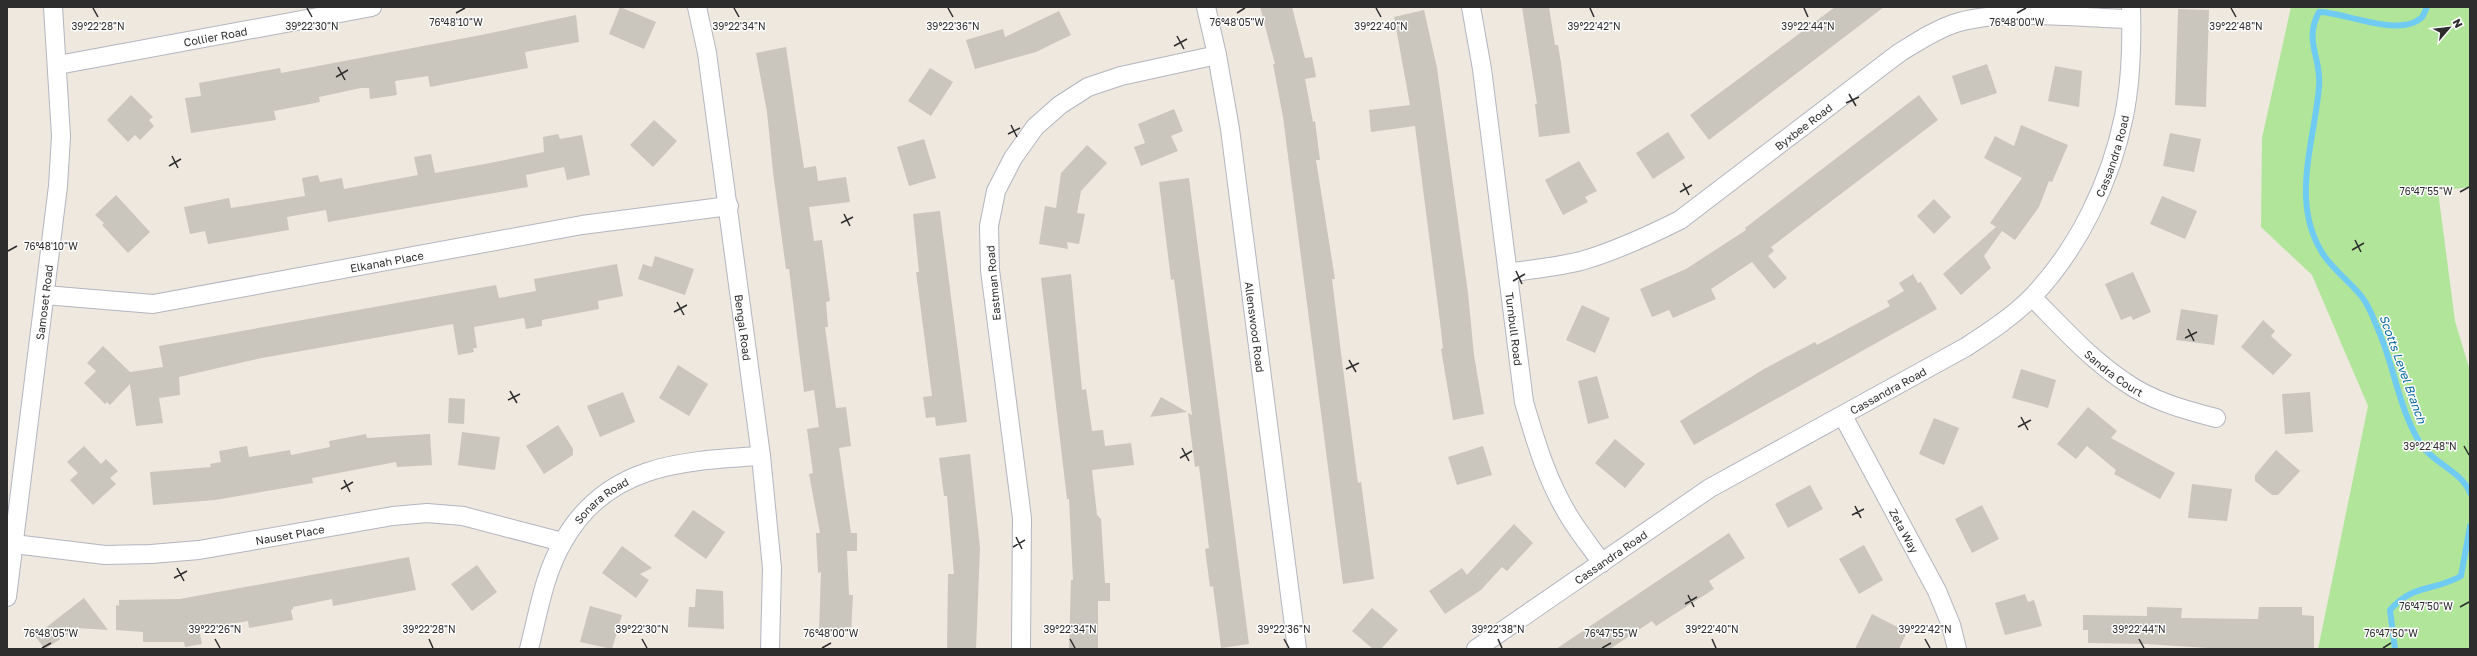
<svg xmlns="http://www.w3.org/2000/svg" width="2477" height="656" viewBox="0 0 2477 656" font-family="'Golos Text',sans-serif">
	<rect width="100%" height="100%" fill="#eee8df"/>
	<polygon fill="#b1e69a" points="2291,7 2470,7 2470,187 2438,191 2455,321 2470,371 2470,649 2318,649 2368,406 2312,275 2261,227 2262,138"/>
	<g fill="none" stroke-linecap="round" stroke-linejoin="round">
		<g stroke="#70cbf3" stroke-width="6">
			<path d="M2427,7C2425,10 2424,16 2421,18C2399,38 2344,12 2319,12C2303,42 2322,57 2319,87C2314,145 2289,205 2325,257C2336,272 2351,283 2362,297C2369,306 2373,317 2377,327C2394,364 2398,407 2420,443C2432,463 2462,471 2470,493"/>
			<path d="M2395,649L2390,610C2414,583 2433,592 2461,576L2470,526"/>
		</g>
	</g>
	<g fill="#cac6bd">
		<polygon points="620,7 656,22 644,49 609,34"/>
		<polygon points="1260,7 1292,7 1305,58 1312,57 1316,77 1305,79 1313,122 1315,121 1320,160 1316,160 1335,279 1332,279 1342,361 1358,483 1361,482 1374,579 1343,584 1283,117 1273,64 1275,64"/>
		<polygon points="1522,7 1549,7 1555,45 1558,45 1561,63 1570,133 1539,137 1535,104 1537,104"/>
		<polygon points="1835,7 1884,7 1709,140 1690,115"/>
		<polygon points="2178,9 2209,10 2206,107 2175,105"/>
		<polygon points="1424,10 1437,68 1468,293 1474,355 1484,414 1453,420 1441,349 1443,348 1440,322 1415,126 1371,132 1369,110 1410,105 1394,17"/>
		<polygon points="1059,11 1071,35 1036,52 975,69 966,40 1003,29 1005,37"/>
		<polygon points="576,15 579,42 525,52 528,68 430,87 428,76 395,81 397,95 370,99 369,88 361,88 319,97 320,102 274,111 276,120 191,133 185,98 201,96 199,83 280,68 281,73 481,35"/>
		<polygon points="786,47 804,168 816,166 818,181 846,177 850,202 809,207 814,241 822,240 830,301 826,302 828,327 825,327 836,408 846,407 851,446 839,448 851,533 857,533 857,551 847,551 849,595 853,595 851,633 819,632 821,572 818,573 816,533 820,533 809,474 813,473 807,429 819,427 814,390 804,392 789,269 786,269 773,172 767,112 756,53"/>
		<polygon points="1987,64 1997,93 1961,105 1952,76"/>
		<polygon points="2055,66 2082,71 2079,107 2048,101"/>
		<polygon points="930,68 953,82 931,116 908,101"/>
		<polygon points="131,95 153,117 149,120 154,126 140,140 135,135 128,142 107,120"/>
		<polygon points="1919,95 1938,120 1771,247 1774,251 1768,256 1787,278 1774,289 1752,262 1711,289 1716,299 1673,318 1669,310 1652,317 1640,289 1686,269 1746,230 1745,228"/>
		<polygon points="1174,109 1183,131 1171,136 1178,151 1141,166 1134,147 1145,143 1138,124"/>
		<polygon points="654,120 677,141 653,167 630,145"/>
		<polygon points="2021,125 2068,145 2052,182 2049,181 2039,207 2015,240 2002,231 1984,256 1991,268 1961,295 1943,274 1996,227 1990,223 2022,178 1984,158 1995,136 2014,146"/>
		<polygon points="1668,132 1685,158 1653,179 1636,153"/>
		<polygon points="2170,133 2201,139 2194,172 2163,166"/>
		<polygon points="558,134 560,139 582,135 590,175 567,180 564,167 526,175 528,187 328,222 326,210 287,217 289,230 208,244 205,231 190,234 184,207 229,198 231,208 305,196 302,178 318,175 320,182 342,178 344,189 418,175 414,157 431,154 435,173 485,164 544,152 543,137"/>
		<polygon points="924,139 936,178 909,186 897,147"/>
		<polygon points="1087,145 1107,163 1081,191 1077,213 1085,214 1079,244 1067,242 1068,249 1039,244 1045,206 1056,208 1061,173"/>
		<polygon points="1579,161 1597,191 1585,197 1588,202 1563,215 1545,180"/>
		<polygon points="1189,178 1249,644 1221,648 1213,586 1210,587 1205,549 1209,548 1199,466 1195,467 1188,413 1192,415 1174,279 1171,280 1159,182"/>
		<polygon points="116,195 150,232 128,253 102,225 104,223 95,215"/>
		<polygon points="2162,196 2197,211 2185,239 2150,224"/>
		<polygon points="1934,199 1951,217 1934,234 1917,216"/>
		<polygon points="940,211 967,422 936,426 935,417 926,418 923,397 932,396 916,272 919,272 913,214"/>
		<polygon points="655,256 694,269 685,295 638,279 643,264 652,267"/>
		<polygon points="617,264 623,296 598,301 599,309 542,320 542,326 526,329 524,318 474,327 477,348 473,348 474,352 458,355 453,324 262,358 179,377 180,395 159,398 163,423 136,426 130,384 110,405 107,402 105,404 84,383 96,371 87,363 103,346 130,372 163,367 159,346 496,285 499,298 536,291 534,279"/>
		<polygon points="2133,272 2151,312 2133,320 2131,316 2121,320 2105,284"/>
		<polygon points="1071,274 1082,390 1086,389 1092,431 1103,430 1105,446 1131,443 1134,465 1092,470 1097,515 1101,519 1105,583 1110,583 1110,601 1098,601 1098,649 1069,649 1071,580 1073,580 1069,499 1067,499 1041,278"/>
		<polygon points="1913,274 1918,283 1921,282 1937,309 1694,445 1680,421 1764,369 1815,342 1817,345 1890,306 1887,301 1904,291 1899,283"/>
		<polygon points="1582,305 1610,318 1595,353 1566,340"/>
		<polygon points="2181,309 2218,315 2214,345 2176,340"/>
		<polygon points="2263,320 2275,331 2271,336 2292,355 2273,375 2241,347"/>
		<polygon points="678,365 708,384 689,416 659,398"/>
		<polygon points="2021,369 2056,380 2048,408 2012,398"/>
		<polygon points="1597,376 1609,418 1588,424 1578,381"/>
		<polygon points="623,392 635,422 600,437 587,406"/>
		<polygon points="2310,392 2313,432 2285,434 2282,394"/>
		<polygon points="1161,397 1187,412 1150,417"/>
		<polygon points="449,398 465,399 464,424 448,423"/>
		<polygon points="2088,407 2117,431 2111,438 2175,473 2160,499 2114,474 2116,470 2087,446 2076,459 2057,444"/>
		<polygon points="1934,418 1959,428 1944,465 1919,454"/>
		<polygon points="558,425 573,449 573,455 544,474 526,446"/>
		<polygon points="462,432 500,437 495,470 458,465"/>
		<polygon points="366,434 367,438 430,434 432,465 397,467 396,462 312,478 313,483 215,500 153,505 150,472 211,467 210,464 221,462 219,451 247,446 249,457 290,450 291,455 330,447 329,441"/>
		<polygon points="1615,439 1645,464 1625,488 1595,463"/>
		<polygon points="84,446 101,464 106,459 118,471 110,478 116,484 93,505 70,480 78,473 67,462"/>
		<polygon points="1483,446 1492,475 1457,485 1448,457"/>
		<polygon points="2276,450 2300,471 2278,495 2272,495 2255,481 2255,475"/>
		<polygon points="970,454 980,548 976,649 947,649 948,574 954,574 947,496 944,496 939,458"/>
		<polygon points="2192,484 2232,489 2227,521 2188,518"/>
		<polygon points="1810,485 1823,509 1788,528 1775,504"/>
		<polygon points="1982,505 1999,539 1972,553 1955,519"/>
		<polygon points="693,510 725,532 706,559 674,536"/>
		<polygon points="1514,524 1533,543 1507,571 1502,567 1481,590 1445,614 1429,591 1462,568 1467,575"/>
		<polygon points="1729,533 1745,558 1709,581 1714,589 1656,626 1652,621 1610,649 1556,649"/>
		<polygon points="1864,545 1883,580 1859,594 1839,559"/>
		<polygon points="622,546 652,568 640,574 649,580 636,598 602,573"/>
		<polygon points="409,557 416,590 333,606 332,599 293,607 293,609 291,610 293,620 249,628 248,621 199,629 202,644 185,647 184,642 143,642 143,632 116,630 116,605 119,606 119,600 180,599"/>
		<polygon points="477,565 497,592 472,611 451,584"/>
		<polygon points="696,589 723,591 724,629 688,627 689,607 695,607"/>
		<polygon points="2025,594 2028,602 2034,600 2042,626 2005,635 1995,603"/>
		<polygon points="84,598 108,630 77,628 45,649 35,636"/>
		<polygon points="590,606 622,615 612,649 580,642"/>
		<polygon points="2147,607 2182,608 2181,618 2258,619 2259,607 2302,607 2302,615 2314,616 2314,649 2208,648 2146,644 2088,643 2088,630 2083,630 2083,615 2147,616"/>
		<polygon points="1372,608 1398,630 1381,649 1373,649 1352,631"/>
		<polygon points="1872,614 1907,632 1899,649 1855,649"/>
	</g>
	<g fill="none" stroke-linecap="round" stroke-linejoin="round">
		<g stroke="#b3b5c0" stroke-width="20">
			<g id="minor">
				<path id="s1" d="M697,7L707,53L761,456L772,568L770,649"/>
				<path id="s2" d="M1206,7L1217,55L1230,129L1297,649"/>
				<path id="s3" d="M1471,7L1482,69L1524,402C1536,443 1548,484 1572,521C1581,535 1592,549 1602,563"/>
				<path id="s4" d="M58,65L372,7"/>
				<path id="s5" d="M1508,273C1532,269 1557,267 1581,261C1616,251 1648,236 1680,220L1899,53C1917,42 1933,31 1953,24C2001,8 2079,18 2131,19"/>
				<path id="s6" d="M45,295L153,304L582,225L729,206"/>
				<path id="s7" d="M2032,297C2061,326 2090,359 2125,382C2152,401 2185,410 2216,418"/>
				<path id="s8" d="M1843,416L1937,591L1951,625L1957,649"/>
				<path id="s9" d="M14,544L105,555L151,554L199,550L393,516L427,513L463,516L562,542"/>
				<path id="s10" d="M7,597L58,186L61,136L53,7"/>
				<path id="s11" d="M529,649C538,614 544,574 563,542C606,464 682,461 761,456"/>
				<polyline points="1021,649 1022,518 990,270 989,226 996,191 1013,158 1035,127 1060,105 1088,87 1121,76 1217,55"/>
				<path id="s12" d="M1476,649L1710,488L1966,347C1989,332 2012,317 2032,297C2078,249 2111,181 2124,116C2131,81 2132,42 2131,7"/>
			</g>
		</g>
		<use href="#minor" stroke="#fff" stroke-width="18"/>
	</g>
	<path fill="none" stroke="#2d2d2d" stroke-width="1.5" d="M93,8L98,17M307,8L312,17M734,8L739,17M948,8L953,17M1376,8L1381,17M1590,8L1594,17M1804,8L1808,17M2231,8L2236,17M456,13L465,8M1237,13L1245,8M2017,13L2026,8M1177,36L1184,49M1174,46L1187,39M338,67L345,80M336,77L348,70M1849,94L1856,106M1846,103L1859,97M1011,125L1017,137M1008,134L1020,128M172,156L178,168M169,166L181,159M1683,183L1689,195M1680,192L1692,185M2460,192L2469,187M844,214L850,226M841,223L853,217M2355,240L2361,252M2352,250L2364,243M8,251L17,246M1516,271L1522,284M1513,281L1525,274M677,302L684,315M674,312L687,305M2188,329L2194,341M2185,338L2197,332M1349,360L1356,372M1346,369L1359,363M510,391L517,403M508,400L520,394M2021,417L2028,430M2018,427L2031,420M2464,446L2469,455M1182,448L1189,461M1180,458L1192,451M344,480L350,492M341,489L353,482M1855,506L1861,518M1852,515L1864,509M1016,537L1022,549M1013,547L1025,540M177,568L184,581M174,578L187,571M1688,595L1694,607M1685,604L1697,597M2460,607L2469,602M215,639L220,648M429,639L433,648M642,639L647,648M1070,639L1075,648M1284,639L1289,648M1498,639L1502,648M1712,639L1716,648M1925,639L1930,648M2139,639L2144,648M42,648L51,643M822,648L831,643M1602,648L1611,643M2383,648L2391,643"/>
	<g text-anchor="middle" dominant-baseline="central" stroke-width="3" stroke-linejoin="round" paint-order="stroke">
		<g font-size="11" fill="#2d2d2d" stroke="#fff">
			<text stroke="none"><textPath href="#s4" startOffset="160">Collier Road</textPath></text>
			<text stroke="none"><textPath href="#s5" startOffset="336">Byxbee Road</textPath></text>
			<text stroke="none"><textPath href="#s12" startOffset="823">Cassandra Road</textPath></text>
			<text stroke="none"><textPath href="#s6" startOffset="346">Elkanah Place</textPath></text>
			<text transform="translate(993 283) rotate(-95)">Eastman Road</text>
			<text stroke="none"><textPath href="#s10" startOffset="297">Samoset Road</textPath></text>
			<text stroke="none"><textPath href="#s1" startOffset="324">Bengal Road</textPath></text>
			<text stroke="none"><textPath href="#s2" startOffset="324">Allenswood Road</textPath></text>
			<text stroke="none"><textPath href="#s3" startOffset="325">Turnbull Road</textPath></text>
			<text stroke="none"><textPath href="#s7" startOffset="112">Sandra Court</textPath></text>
			<text stroke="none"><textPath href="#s12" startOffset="487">Cassandra Road</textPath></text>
			<text stroke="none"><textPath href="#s11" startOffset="170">Sonara Road</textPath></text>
			<text stroke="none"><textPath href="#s8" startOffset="130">Zeta Way</textPath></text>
			<text stroke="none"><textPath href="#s9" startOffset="278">Nauset Place</textPath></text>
			<text stroke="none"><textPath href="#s12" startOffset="163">Cassandra Road</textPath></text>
		</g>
		<g font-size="12" font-style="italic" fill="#0969a4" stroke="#fff">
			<text transform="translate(2403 369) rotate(70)">Scotts Level Branch</text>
		</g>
	</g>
	<g font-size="10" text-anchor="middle" fill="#2d2d2d" stroke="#fff" stroke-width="3" stroke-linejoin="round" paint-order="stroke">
		<text x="456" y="26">76°48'10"W</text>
		<text x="1237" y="26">76°48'05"W</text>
		<text x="2017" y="26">76°48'00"W</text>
		<text x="98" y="30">39°22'28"N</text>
		<text x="312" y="30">39°22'30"N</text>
		<text x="739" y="30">39°22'34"N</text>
		<text x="953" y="30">39°22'36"N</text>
		<text x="1381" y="30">39°22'40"N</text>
		<text x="1594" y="30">39°22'42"N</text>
		<text x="1808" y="30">39°22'44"N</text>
		<text x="2236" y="30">39°22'48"N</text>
		<text x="2426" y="195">76°47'55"W</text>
		<text x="51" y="250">76°48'10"W</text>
		<text x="2430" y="450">39°22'48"N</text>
		<text x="2426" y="610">76°47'50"W</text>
		<text x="215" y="633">39°22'26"N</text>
		<text x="429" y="633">39°22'28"N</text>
		<text x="642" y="633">39°22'30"N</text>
		<text x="1070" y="633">39°22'34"N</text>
		<text x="1284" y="633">39°22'36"N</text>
		<text x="1498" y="633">39°22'38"N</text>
		<text x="1712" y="633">39°22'40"N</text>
		<text x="1925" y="633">39°22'42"N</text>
		<text x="2139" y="633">39°22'44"N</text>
		<text x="51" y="637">76°48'05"W</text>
		<text x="831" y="637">76°48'00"W</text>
		<text x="1611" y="637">76°47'55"W</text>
		<text x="2391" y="637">76°47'50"W</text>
	</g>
	<rect width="2477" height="656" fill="none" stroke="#2d2d2d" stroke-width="16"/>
	<g transform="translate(2449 28) rotate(62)" stroke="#ffffff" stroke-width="3" paint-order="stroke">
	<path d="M0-3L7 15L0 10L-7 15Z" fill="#2d2d2d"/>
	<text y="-6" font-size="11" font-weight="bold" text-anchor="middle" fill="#2d2d2d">N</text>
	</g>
</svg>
